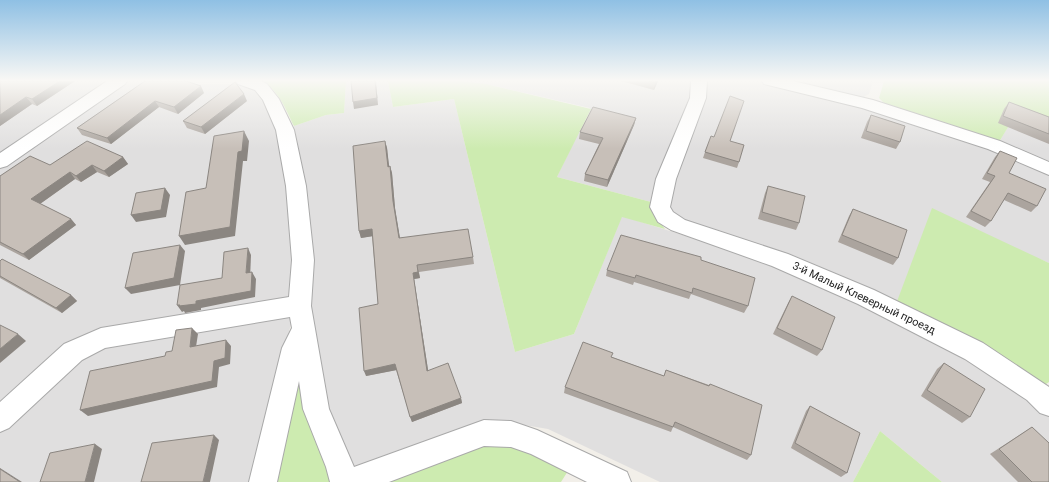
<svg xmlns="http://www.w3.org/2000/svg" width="1049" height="482" viewBox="0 0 1049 482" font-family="Roboto,sans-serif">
	<rect width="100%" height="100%" fill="#f2efe9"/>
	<g fill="#e0dfdf">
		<polygon points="0,81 111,81 0,156"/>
		<polygon points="123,81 161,81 190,84 240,84 256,89 267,100 279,131 289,186 295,263 290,298 105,331 0,407 0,167"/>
		<polygon points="346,81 388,81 393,107 454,99 515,352 574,334 622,216 775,264 971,355 1049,412 1049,482 942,482 880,431 853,482 660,482 548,429 507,422 356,471 348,465 323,406 309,327 300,184 294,126 326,115 344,113"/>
		<polygon points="459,81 692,81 693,97 651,202 557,177 590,108 486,84"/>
		<polygon points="707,81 758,81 867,107 994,149 1049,173 1049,263 1040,259 896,304 683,223 666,208"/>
		<polygon points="786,81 873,81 869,94 862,98"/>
		<polygon points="1019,108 1049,118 1049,163 999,142"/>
		<polygon points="290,315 292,320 250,482 0,482 0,430 73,363 103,344"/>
	</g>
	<g fill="#cdebb0">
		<path d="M260,81H346L344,113L326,115L294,126C286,110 278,88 260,81Z"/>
		<polygon points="388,81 459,81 486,84 591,109 557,177 651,202 656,217 665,229 622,217 574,334 515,352 454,99 393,107"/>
		<polygon points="884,81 1049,81 1049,118 1019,109 999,142 885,104 879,98"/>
		<polygon points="932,208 1049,263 1049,382 1043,386 896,304"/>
		<polygon points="299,367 335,482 272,482"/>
		<polygon points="880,431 942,482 853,482"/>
		<polygon points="485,445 511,446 533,454 568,471 561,482 380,482"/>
	</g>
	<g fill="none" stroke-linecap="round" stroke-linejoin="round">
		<g stroke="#a9a9a9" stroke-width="2">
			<g id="minor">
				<polygon points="107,81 127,81 125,84 7,166 0,168 0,153"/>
				<polygon points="236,81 261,81 267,84 279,99 294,130 306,186 314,260 311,306 329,409 354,467 484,420 511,421 537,430 627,472 631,482 587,482 531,454 511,447 484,446 389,482 330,482 326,467 303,409 299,381 277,482 249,482 282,348 292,328 290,317 105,348 82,360 9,428 0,432 0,402 64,344 101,328 289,297 292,260 286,186 276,130 263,100 255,90 238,84"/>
				<polygon points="691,81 707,81 706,98 676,179 670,207 673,212 685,220 788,254 874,290 983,343 1049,387 1049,416 1040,413 1027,400 965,359 858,304 772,266 671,230 658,222 650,207 656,179 690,98"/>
				<polygon points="762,81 793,81 873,100 1000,141 1049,162 1049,175 988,149 862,108 764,84"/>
			</g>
		</g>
		<use href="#minor" fill="#fff" fill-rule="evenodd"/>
	</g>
	<g fill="#aba49e">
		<polygon points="0,81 75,81 37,106 32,104 0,126"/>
		<polygon points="145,81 204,93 178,114 159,107 111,144 82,135 77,128"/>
		<polygon points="621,81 658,81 654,90"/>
		<polygon points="247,101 205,134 187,128 183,121"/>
		<polygon points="1009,102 1049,117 1049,144 998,123 1004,109"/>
		<polygon points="871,115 900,142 896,149 861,138 867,122"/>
		<polygon points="636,118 634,125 607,187 584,181 585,174 599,144 579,139 580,132"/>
		<polygon points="714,137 730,141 739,162 737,168 703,158 705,152"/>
		<polygon points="385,141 387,148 389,167 390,166 392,173 395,208 400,238 473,257 474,264 419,272 420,278 414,279 428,370 461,398 462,403 412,422 396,370 366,376 378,304 372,236 361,238 359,231"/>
		<polygon points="1000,151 1009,173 1037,206 1031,212 1004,200 991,221 985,227 966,217 990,182 982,179 995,157"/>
		<polygon points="123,157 128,164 109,177 97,172 81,182 75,179 40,204 71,219 76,225 29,260 0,245 0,176 50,165"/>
		<polygon points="768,186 799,223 796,230 758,219 765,193"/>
		<polygon points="853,209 898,258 893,265 838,242 849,216"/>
		<polygon points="701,260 748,306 744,313 691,294 689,299 634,282 633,285 606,276 607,270"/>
		<polygon points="0,261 71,295 77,301 62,313 0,278"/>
		<polygon points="792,296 822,350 817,356 773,334 788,303"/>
		<polygon points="612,357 664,376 666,370 709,385 710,384 751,455 747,460 673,427 671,432 564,393 565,387"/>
		<polygon points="944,363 970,417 962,423 921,396 937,369"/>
		<polygon points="810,406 847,473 841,477 791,448 806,411"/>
		<polygon points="1032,427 1049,482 1018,482 990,454"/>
	</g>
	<g fill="#8b8681">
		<polygon points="60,81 75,81 37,106 32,99"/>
		<polygon points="375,81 376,81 378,105 354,109 353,102"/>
		<polygon points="656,81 658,81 654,90 655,83"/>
		<polygon points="201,86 204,93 178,114 174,107"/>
		<polygon points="244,94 247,101 205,134 201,127"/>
		<polygon points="26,97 32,104 0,126 0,115"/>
		<polygon points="155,101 159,107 111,144 107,138"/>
		<polygon points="636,118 634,125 607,187 608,180"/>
		<polygon points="244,131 249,141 247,161 243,161 235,236 185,245 179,236 238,152"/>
		<polygon points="385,141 387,148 390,174 388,167"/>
		<polygon points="123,157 128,164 109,177 104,171"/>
		<polygon points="92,165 97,172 81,182 76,176"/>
		<polygon points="390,166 392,173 395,208 401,245 399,238 393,201"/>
		<polygon points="70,172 75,179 37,206 31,199"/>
		<polygon points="165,188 170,195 166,217 136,222 131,215"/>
		<polygon points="71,219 76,225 29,260 23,254"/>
		<polygon points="372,229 374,236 361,238 359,231"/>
		<polygon points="180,245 185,251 180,285 131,294 125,288"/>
		<polygon points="248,248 251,255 250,280 246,273"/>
		<polygon points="417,265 420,278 414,279 429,376 427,371 413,273"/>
		<polygon points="252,272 256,279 255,297 201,308 201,310 185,313 184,311 182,312 177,305 196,301"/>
		<polygon points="71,295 77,301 62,313 56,308"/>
		<polygon points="192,328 198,334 195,353 190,347"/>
		<polygon points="18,334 26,341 0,363 0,349"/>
		<polygon points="226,340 231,346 230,364 219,367 217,387 88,416 80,410 214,361"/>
		<polygon points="395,364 397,370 366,376 364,371"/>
		<polygon points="461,398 462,403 412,422 410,417"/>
		<polygon points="214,435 219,440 210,482 203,482"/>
		<polygon points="95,444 102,449 94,482 85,482"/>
		<polygon points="0,468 22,482 20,482 0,469"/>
	</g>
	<g fill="#c7bfb8" stroke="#8b8681">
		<polygon points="0,81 60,81 32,99 26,97 0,115"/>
		<polygon points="145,81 186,81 201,86 174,107 155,101 107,138 77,128"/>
		<polygon points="351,81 375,81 377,98 353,102"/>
		<polygon points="649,81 656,81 655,83"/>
		<polygon points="235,82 244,94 201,127 183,121"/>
		<polygon points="730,96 744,101 730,141 744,145 739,162 705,152 711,136 714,137"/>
		<polygon points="1009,102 1049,117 1049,134 1003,116"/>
		<polygon points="593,107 636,118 608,180 585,174 603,138 580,132"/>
		<polygon points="871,115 905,126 900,142 866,131"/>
		<polygon points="244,131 242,151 238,152 230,227 179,236 186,192 206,188 214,136"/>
		<polygon points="87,141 123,157 104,171 92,165 76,176 70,172 31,199 71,219 23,254 0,242 0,176 30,156 50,165"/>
		<polygon points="385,141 388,167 390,166 393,201 399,238 468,229 473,257 417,265 418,272 413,273 427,371 448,363 461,398 410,417 395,364 364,371 359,308 378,304 372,229 359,231 353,146"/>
		<polygon points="1000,151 1017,158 1009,173 1046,189 1037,206 1008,193 991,221 971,211 995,176 987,173"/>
		<polygon points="768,186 805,196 799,223 762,212"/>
		<polygon points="165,188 161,210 131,215 136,193"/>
		<polygon points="853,209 907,230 898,258 842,235"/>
		<polygon points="621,235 701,257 701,260 755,278 748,306 693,288 692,293 636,275 635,278 607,270"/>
		<polygon points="180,245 174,278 125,288 133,253"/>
		<polygon points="248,248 246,273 252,272 251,291 196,301 196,304 179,306 180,305 177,305 180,285 222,278 224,252"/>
		<polygon points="2,259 71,295 56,308 0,276 0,261"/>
		<polygon points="792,296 835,317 822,350 777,328"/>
		<polygon points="0,325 18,334 0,349"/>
		<polygon points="192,328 190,347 226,340 225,358 214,361 212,381 80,410 90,371 165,356 166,352 172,351 176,330"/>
		<polygon points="583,342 613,353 611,357 664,376 666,370 709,386 710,384 762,405 751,455 675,422 673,427 565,387"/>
		<polygon points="944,363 985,389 970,417 927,390"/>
		<polygon points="810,406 860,433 847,473 795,443"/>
		<polygon points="1032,427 1049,443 1049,482 1032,482 999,449"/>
		<polygon points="214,435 203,482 141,482 152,443"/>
		<polygon points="95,444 85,482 40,482 50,453"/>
		<polygon points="0,469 20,482 0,482"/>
	</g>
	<linearGradient id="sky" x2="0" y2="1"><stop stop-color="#8fc0e4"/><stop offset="0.54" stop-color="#f9f8f5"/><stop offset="1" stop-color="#f9f8f5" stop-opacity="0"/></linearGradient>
	<rect width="1049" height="149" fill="url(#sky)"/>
	<g text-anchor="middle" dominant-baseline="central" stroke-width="3.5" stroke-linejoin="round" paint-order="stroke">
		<g font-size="11" fill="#222" stroke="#fff">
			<text transform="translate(864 298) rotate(25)">3-й Малый Клеверный проезд</text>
		</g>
	</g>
</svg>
